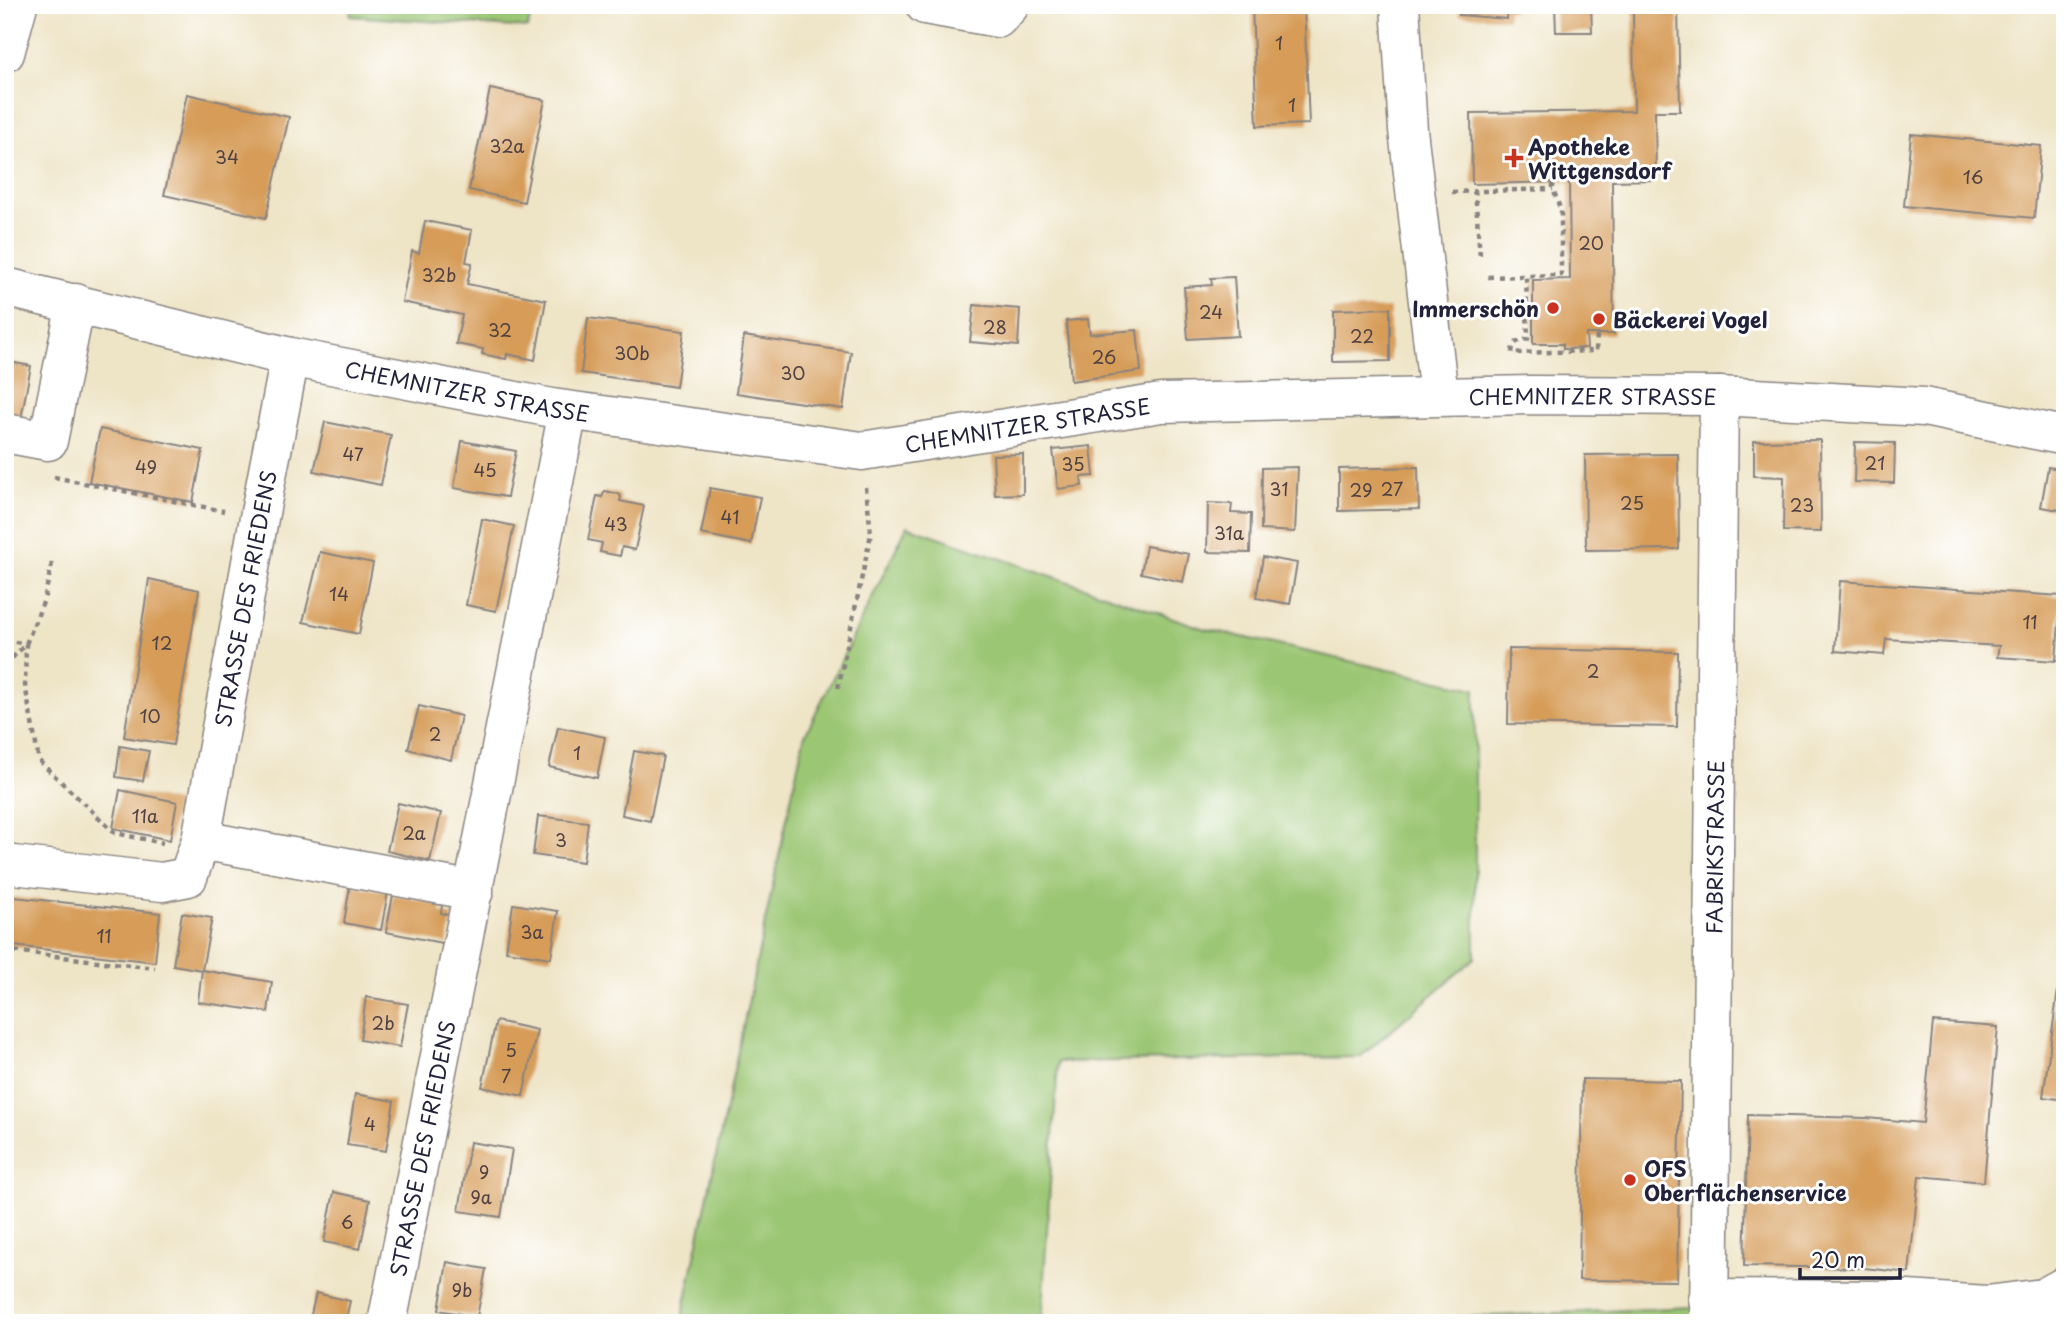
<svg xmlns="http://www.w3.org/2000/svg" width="2070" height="1328" viewBox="0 0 2070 1328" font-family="'Playpen Sans',sans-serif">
	<rect width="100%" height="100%" fill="#fff"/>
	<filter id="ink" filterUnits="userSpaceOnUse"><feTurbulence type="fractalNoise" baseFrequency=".0143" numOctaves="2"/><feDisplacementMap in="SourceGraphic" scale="14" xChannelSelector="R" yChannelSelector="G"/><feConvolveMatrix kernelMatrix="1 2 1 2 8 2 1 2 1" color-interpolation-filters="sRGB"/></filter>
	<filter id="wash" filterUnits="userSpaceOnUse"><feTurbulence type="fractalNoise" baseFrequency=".00686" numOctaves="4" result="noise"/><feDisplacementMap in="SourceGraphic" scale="28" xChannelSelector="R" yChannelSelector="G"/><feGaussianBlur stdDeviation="1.57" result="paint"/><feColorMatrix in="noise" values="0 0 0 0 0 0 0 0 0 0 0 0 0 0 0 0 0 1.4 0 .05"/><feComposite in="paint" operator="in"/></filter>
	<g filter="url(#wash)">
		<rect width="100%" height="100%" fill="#eee4c6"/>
		<g fill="#9bc673" stroke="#5e7457" stroke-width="2">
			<polygon points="352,5 532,5 528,28 350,16"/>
			<polygon points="907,526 1202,628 1475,689 1475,958 1360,1057 1058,1062 1041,1323 681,1323 804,737"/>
			<polygon points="2065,1286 2065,1323 1336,1323 1715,1306"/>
		</g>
		<g id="blocks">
			<g fill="#d69c58">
				<polygon points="1252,5 1304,5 1309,124 1257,126"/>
				<polygon points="1460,5 1515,5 1514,11 1508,10 1507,19 1459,15"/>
				<polygon points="1555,5 1591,5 1592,32 1556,32"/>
				<polygon points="1633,5 1678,5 1680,111 1655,111 1656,180 1612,181 1614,334 1586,334 1587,348 1563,349 1563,344 1533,344 1533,280 1570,279 1569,182 1472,184 1471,113 1634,111"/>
				<polygon points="490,89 545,100 524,202 469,190"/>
				<polygon points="187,94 289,117 266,218 164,195"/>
				<polygon points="1911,134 2041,146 2034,218 1904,206"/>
				<polygon points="425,221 472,230 466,262 472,263 467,284 546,300 535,360 507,354 506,359 482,354 483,349 456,344 462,315 402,302 412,251 419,253"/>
				<polygon points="1234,277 1238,336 1188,339 1184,287 1212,285 1211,278"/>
				<polygon points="974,305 1020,309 1018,346 970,342"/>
				<polygon points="1390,308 1390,361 1333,362 1333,310"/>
				<polygon points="588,318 684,331 676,387 581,373"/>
				<polygon points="1088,319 1090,334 1137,330 1141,371 1071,381 1066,321"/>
				<polygon points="744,336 851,352 843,409 736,393"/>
				<polygon points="5,361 31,366 21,419 5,416"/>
				<polygon points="325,422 391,435 381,485 314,471"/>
				<polygon points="100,429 203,450 193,502 89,482"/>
				<polygon points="1820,440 1821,532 1783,531 1784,477 1754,476 1754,441"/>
				<polygon points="462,441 516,451 507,497 454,488"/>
				<polygon points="1855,442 1895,443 1894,483 1854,482"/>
				<polygon points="1091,446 1094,476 1081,477 1082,486 1058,489 1053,450"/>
				<polygon points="1023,454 1023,494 995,495 993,455"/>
				<polygon points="1678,454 1679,549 1586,550 1585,455"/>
				<polygon points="1298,467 1295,532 1261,530 1262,468"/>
				<polygon points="1418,467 1419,509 1339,511 1339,469"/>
				<polygon points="2048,467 2065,470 2065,511 2041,507"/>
				<polygon points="710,488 760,497 751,544 701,534"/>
				<polygon points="605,491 619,494 621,497 620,501 644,506 635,550 622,547 620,556 600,552 602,543 588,540 597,496 602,497"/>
				<polygon points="1208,503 1232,504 1231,513 1251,514 1250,553 1207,552"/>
				<polygon points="482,519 514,526 496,611 466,605"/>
				<polygon points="1146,546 1189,554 1183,582 1141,573"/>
				<polygon points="320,552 373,563 359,634 303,622"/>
				<polygon points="1263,557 1297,563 1290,604 1256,598"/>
				<polygon points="149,579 199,590 173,745 124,737"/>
				<polygon points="1840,581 2061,596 2056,661 1997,657 1999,646 1886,639 1884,655 1835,651"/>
				<polygon points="1509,649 1678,652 1677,727 1508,724"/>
				<polygon points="419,706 461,716 451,760 408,749"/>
				<polygon points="558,727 605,737 597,778 549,767"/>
				<polygon points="120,746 149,751 143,781 116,777"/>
				<polygon points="634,751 663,756 650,821 622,815"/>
				<polygon points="120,790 177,802 170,840 113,828"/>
				<polygon points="398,803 441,813 430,861 387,851"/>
				<polygon points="538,816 588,822 583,862 533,855"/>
				<polygon points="350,885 388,892 381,930 344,923"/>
				<polygon points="393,895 442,905 441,913 453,916 447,944 386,932"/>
				<polygon points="5,896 160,913 155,962 5,945"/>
				<polygon points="513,904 558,911 551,958 506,951"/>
				<polygon points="182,913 212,918 202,970 173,965"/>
				<polygon points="202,970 272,982 268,1012 198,1002"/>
				<polygon points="2058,990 2065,991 2065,1100 2043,1097"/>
				<polygon points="366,997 408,1004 400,1047 360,1040"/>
				<polygon points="496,1021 537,1030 523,1096 482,1087"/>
				<polygon points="1933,1022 1998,1027 1984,1182 1919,1176 1909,1273 1864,1268 1744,1266 1748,1115 1866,1118 1923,1123"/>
				<polygon points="1582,1079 1681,1081 1677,1281 1579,1280"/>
				<polygon points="355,1094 394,1101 386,1151 347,1145"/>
				<polygon points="470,1142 512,1149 501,1217 459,1211"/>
				<polygon points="334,1192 370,1200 360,1249 324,1242"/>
				<polygon points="447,1262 486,1269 477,1317 439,1310"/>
				<polygon points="316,1293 350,1301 345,1323 309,1323"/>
			</g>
		</g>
	</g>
	<g filter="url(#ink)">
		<use href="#blocks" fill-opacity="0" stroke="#888380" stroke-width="2"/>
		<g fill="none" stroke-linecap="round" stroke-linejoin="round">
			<g stroke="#888380" stroke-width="41">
				<g id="minor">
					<polyline points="925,5 998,18 1010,5"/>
					<polyline points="1400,5 1408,130 1439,396"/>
					<polyline points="5,53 18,5"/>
					<path id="s1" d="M5,287L290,357L552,408L862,451L1161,403L1531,395L1719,396L1924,407L2065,436"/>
					<polyline points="5,433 48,441 76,303"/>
					<polyline points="201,840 474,891"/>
					<path id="s2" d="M5,864L162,882L188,877L201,840L259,518L290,357"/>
					<polyline points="1708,1299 1907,1300 1987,1305 2043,1298 2065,1286"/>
					<path id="s3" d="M387,1323L568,411"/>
					<path id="s4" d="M1709,1323L1719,396"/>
				</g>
			</g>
			<g stroke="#888380" stroke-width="4.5" stroke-dasharray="5 5" stroke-linecap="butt">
				<path d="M1553,183V189L1561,211V275L1526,276L1528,339C1517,341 1513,342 1512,353L1596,351L1597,334"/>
				<polyline points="1475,190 1480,256"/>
				<polyline points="1452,192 1553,189"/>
				<polyline points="1488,277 1526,276"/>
				<polyline points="54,477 224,511"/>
				<polyline points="5,640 26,644 25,685 39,761 115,833 163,843"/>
				<polyline points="5,665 26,644 44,600 52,563"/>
				<polyline points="838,688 871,534 866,487"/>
				<polyline points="5,950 155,968"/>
			</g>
			<use href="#minor" stroke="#fff" stroke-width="38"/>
		</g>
	</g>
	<g fill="#c8321e" stroke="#fff" stroke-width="2.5">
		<path d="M1510.5 147.5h7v7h7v7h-7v7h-7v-7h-7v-7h7z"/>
		<circle cx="1553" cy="308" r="7"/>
		<circle cx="1599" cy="319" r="7"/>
		<circle cx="1630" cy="1180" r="7"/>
	</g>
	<g text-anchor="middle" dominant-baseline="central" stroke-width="6" stroke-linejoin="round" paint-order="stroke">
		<g font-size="18" fill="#4f4042">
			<text x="1279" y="42">1</text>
			<text x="1292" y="104">1</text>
			<text x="507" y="145">32a</text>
			<text x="227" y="156">34</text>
			<text x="1973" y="176">16</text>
			<text x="1591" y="242">20</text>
			<text x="439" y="274">32b</text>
			<text x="1211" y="311">24</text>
			<text x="995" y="326">28</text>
			<text x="500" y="329">32</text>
			<text x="1362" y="335">22</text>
			<text x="632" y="352">30b</text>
			<text x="1104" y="356">26</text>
			<text x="793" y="372">30</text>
			<text x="353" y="453">47</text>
			<text x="1875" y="462">21</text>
			<text x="1073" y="463">35</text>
			<text x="146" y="466">49</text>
			<text x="485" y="469">45</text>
			<text x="1279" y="488">31</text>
			<text x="1392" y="488">27</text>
			<text x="1361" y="489">29</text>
			<text x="1632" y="502">25</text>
			<text x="1802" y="504">23</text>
			<text x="730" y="516">41</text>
			<text x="616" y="523">43</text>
			<text x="1229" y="532">31a</text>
			<text x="339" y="593">14</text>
			<text x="2030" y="621">11</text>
			<text x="162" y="642">12</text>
			<text x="1593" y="670">2</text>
			<text x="150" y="715">10</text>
			<text x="435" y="733">2</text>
			<text x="577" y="752">1</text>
			<text x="145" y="815">11a</text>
			<text x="414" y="832">2a</text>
			<text x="561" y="839">3</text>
			<text x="532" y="931">3a</text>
			<text x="104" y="935">11</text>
			<text x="383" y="1022">2b</text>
			<text x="511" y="1049">5</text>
			<text x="506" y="1075">7</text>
			<text x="370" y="1123">4</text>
			<text x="484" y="1171">9</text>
			<text x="481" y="1196">9a</text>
			<text x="347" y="1221">6</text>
			<text x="462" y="1289">9b</text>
		</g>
		<g font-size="21" font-weight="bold" fill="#22223b" stroke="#fff" text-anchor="start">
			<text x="1528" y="146">Apotheke<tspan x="1528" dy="24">Wittgensdorf</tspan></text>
			<text x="1539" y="308" text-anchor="end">Immerschön</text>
			<text x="1613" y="319">Bäckerei Vogel</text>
			<text x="1644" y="1168">OFS<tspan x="1644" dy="24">Oberflächenservice</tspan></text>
		</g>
		<g font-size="21" fill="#22223b" stroke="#fff">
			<text stroke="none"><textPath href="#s1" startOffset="474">CHEMNITZER STRASSE</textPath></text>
			<text stroke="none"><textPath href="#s1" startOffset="1608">CHEMNITZER STRASSE</textPath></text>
			<text stroke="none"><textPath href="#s1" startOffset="1041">CHEMNITZER STRASSE</textPath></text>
			<text stroke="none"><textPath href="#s2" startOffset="469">STRASSE DES FRIEDENS</textPath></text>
			<text stroke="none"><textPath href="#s4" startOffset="476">FABRIKSTRASSE</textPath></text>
			<text stroke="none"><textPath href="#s3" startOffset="178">STRASSE DES FRIEDENS</textPath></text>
		</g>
	</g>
	<rect width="2070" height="1328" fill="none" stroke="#fff" stroke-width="28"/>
	<path d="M1800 1268v10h100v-10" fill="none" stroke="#22223b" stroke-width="3.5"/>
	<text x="1811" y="1268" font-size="21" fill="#22223b" stroke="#ffffff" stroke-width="5" paint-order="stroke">20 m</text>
</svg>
